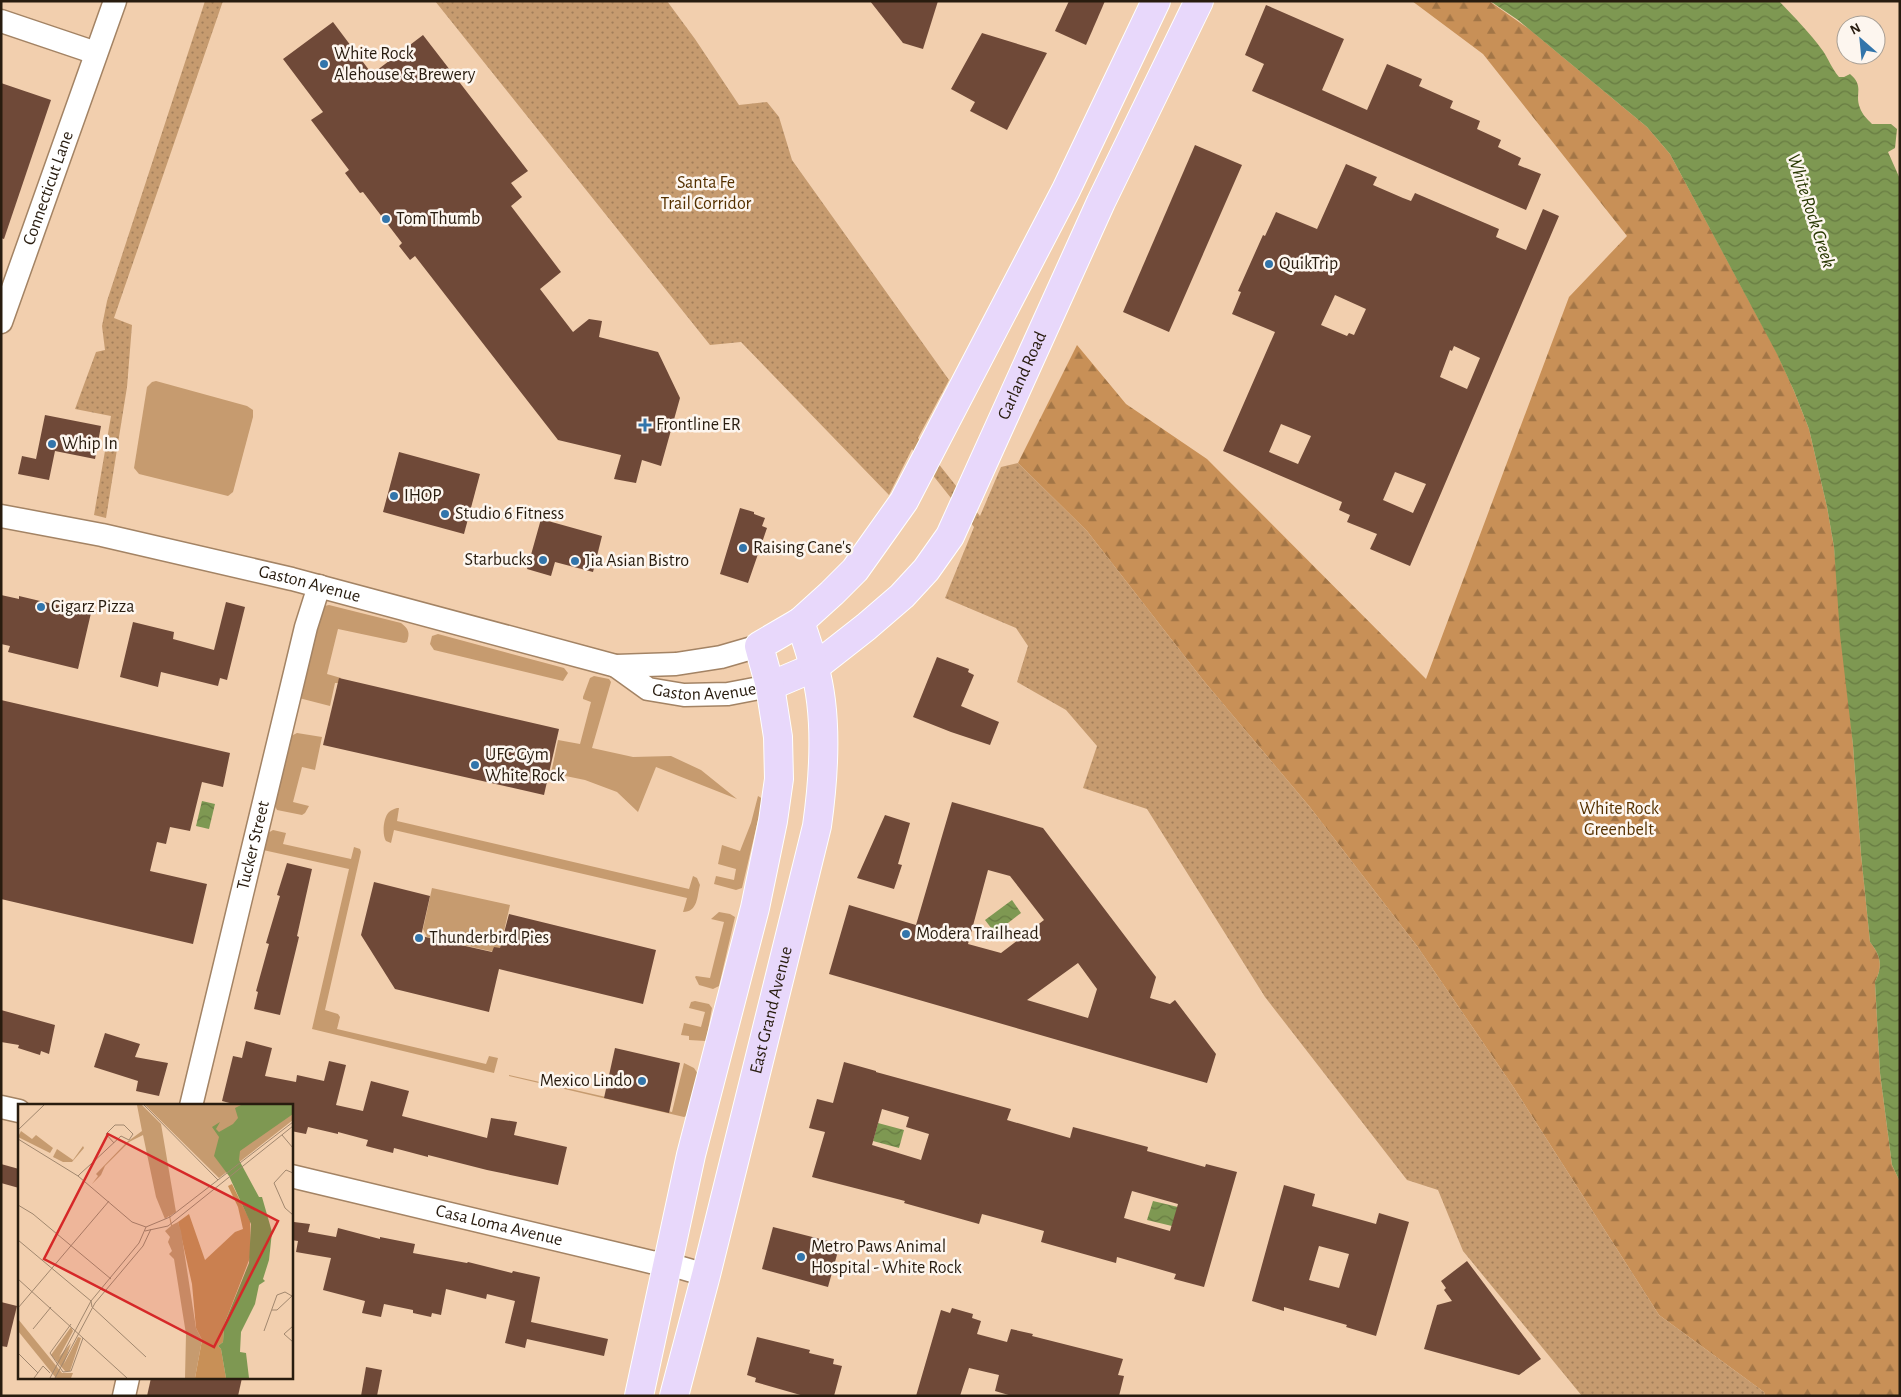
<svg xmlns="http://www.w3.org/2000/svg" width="1901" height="1397" viewBox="0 0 1901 1397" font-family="'Alegreya Sans',sans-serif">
	<defs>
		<pattern id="forest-firs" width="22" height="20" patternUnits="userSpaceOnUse" patternTransform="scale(1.25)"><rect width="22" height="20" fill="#c89057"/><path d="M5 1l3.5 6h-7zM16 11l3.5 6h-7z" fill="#a27546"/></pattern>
		<pattern id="park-dots" width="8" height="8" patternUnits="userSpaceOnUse" patternTransform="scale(1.25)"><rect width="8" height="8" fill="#c69b6f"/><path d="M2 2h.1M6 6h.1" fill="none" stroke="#a17e5a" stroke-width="1.8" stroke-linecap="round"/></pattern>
		<pattern id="water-waves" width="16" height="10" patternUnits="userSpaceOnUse" patternTransform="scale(1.25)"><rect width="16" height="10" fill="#7e9852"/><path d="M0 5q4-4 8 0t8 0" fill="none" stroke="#677b42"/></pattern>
	</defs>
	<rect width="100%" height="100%" fill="#f2cfae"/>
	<g fill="#c69b6f">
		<polygon points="156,381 247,406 253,410 253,417 233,492 228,496 139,474 134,468 147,387 152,382"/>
		<path d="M329,605L401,623C409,629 410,633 407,642L404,643L338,629L327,674L341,678L340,683H335L330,706L299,698L320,614L324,606Z"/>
		<polygon points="438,634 564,668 568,673 563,681 434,650 430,644 432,636"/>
		<polygon points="594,676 609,679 611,682 592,748 633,757 671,756 701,770 737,799 656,767 638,812 617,792 585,780 551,773 558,740 580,744 591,702 583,699 583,697 590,678"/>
		<polygon points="297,733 322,737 315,770 302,767 293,802 309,806 305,813 302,815 277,810 275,806 291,736"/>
		<polygon points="758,796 763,799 742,888 736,890 714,884 716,876 734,880 736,869 718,864 722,845 740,851 751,823"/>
		<path d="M397,808H399L397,821L689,889L693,876L697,878L700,885C697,896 698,912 683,912L687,898L394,830L391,843L386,841C382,835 383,818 389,812C391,810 394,809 397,808Z"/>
		<polygon points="273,830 286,833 283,844 351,859 354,847 360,849 361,852 325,1010 338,1014 340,1017 337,1029 486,1064 489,1056 498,1058 494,1073 312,1029 349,869 263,850 268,833"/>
		<polygon points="432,888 510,905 499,953 427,937 423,929"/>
		<polygon points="719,912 730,914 735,917 719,986 713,989 699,985 695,977 696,976 710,978 724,922 711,919"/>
		<polygon points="695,1001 709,1004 712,1008 706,1041 689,1040 689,1036 681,1035 684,1023 701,1027 705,1012 689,1008 691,1002"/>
		<polygon points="684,1063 694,1068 698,1074 689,1115 684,1117 509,1076 509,1075 672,1112"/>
	</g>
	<path fill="url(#forest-firs)" d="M1412,1H1489L1529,29L1647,127L1670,154L1777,353L1794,391L1809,429L1827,507L1834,547L1853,745L1861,854L1870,942C1881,956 1883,966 1875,982L1880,1073L1892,1165L1900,1182V1396H1765L1764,1392L1659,1315L1514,1088L1417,946L1309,806L1203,680L1087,531L1018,463L1077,345L1126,404L1207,459L1426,679L1569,297L1627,236L1483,54Z"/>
	<g fill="url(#park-dots)">
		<polygon points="205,1 223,1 114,318 132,325 127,387 106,518 94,515 111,416 75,409 96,352 105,350 102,326 107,301"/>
		<polygon points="435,1 667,1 695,39 739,105 767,102 779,117 792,160 949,380 918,438 980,516 1001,467 1018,463 1087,531 1203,680 1309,806 1417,946 1514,1088 1659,1315 1764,1392 1765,1396 1582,1396 1463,1251 1438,1190 1407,1180 1265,997 1147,809 1083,788 1097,746 1066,710 1017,682 1028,646 1016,628 945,598 974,527 912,449 889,495 741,342 710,345"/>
	</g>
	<g fill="url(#water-waves)">
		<path d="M1490,1H1779C1794,17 1810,33 1823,51C1829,60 1831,67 1839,77H1844L1850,74C1865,87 1854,93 1860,108C1862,114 1867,119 1872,124H1891L1897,129L1895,148L1888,152L1900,179V1182L1892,1165L1880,1073L1875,982C1883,966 1881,956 1870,942L1861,854L1853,745L1840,635L1834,547L1827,507L1809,429L1794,391L1777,354L1670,154L1647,127L1518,20Z"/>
		<polygon points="202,801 215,804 209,829 196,826"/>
		<polygon points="1012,900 1021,913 995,933 985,920"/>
		<polygon points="878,1123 904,1130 899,1148 873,1141"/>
		<polygon points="1153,1201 1178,1207 1172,1226 1147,1220"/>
	</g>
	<g fill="#6f4938" fill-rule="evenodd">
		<polygon points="870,1 938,1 923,49 903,43"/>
		<polygon points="1069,1 1105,1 1086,45 1055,31"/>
		<polygon points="1266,5 1344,39 1322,90 1367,110 1387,64 1422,79 1419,86 1453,101 1450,108 1480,121 1477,129 1501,140 1498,147 1521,158 1518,165 1541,174 1526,210 1252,91 1264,64 1245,55"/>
		<polygon points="333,22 372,74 423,35 528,171 511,183 522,197 511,206 561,272 540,289 573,332 589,319 602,321 599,337 658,352 680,398 661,466 642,460 636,483 614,479 621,455 558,440 415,256 410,260 399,246 402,243 363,192 360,193 345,173 349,170 311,120 323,112 283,59"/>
		<polygon points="982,33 1047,53 1007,130 970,111 975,102 951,89"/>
		<polygon points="1,83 51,100 4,239 1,238"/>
		<polygon points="1195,145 1242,165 1169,332 1123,312"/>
		<path d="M1346,164L1377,177L1373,185L1403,198L1411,201L1415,193L1499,229L1496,237L1526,250L1543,209L1559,216L1410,566L1370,549L1377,534L1347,522L1350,515L1339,510L1342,502L1223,451L1275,332L1232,314L1241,292L1238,291L1263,235L1265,236L1276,212L1317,229ZM1335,295L1366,309L1354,335L1349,333L1347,336L1321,325ZM1454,346L1480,358L1467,389L1440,377L1450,350L1452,351ZM1281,424L1311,436L1298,464L1269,452ZM1395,472L1426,484L1413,513L1383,500Z"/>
		<polygon points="45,415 101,426 95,459 55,451 49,480 18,474 22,456 36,459"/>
		<polygon points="399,452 480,474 464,534 383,512"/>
		<polygon points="740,508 754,512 754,514 765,518 762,526 767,528 748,583 720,574"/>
		<polygon points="541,519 602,536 593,572 555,562 551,576 527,569"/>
		<polygon points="1,595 19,599 19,596 91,613 78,669 8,652 10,646 1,644"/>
		<polygon points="226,602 245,607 227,680 220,678 218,686 161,672 158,687 120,677 133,622 174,632 173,639 214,650"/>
		<polygon points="937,657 969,669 968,672 974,675 961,706 999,722 990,745 951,732 913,717"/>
		<polygon points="339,678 559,729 544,795 323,745"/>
		<polygon points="1,700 230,753 223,787 202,782 190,831 170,827 166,844 157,842 150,871 207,884 193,944 1,899"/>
		<path d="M952,802L1043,828L1156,977L1150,998L1170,1004L1175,1000L1216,1054L1207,1083L829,974L849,905L916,925ZM988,870L1010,876L1044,920L1001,953L968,944ZM1078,963L1097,989L1088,1018L1027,1000Z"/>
		<polygon points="885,815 910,823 898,864 902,865 894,889 857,878"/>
		<polygon points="287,863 312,869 297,936 299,937 280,1015 254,1009 258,992 256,991 269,944 266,943 280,896 277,895"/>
		<polygon points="374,882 430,896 421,936 492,952 494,947 500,948 509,914 656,950 643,1004 499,969 489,1012 395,989 361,935"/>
		<polygon points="1,1010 55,1025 49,1054 41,1051 40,1055 18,1048 19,1045 1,1042"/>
		<polygon points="105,1033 140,1044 135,1057 168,1063 159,1096 136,1091 138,1081 94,1067"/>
		<polygon points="246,1041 272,1048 265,1076 296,1082 297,1075 324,1081 329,1061 346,1065 336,1105 363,1111 371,1081 409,1091 402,1116 487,1138 491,1118 517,1122 514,1135 567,1147 558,1185 487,1170 428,1155 428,1157 394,1148 393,1153 366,1146 368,1140 338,1132 338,1134 308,1127 306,1134 291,1131 291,1106 241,1106 222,1101 233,1056 242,1058"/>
		<polygon points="615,1048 680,1063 669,1113 604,1098"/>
		<path d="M844,1062L876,1071V1072L1011,1109L1007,1120L1070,1138L1073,1127L1148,1147L1147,1151L1205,1167L1206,1164L1237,1172L1204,1287L1174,1279L1176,1274L1117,1257L1116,1263L1041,1242L1044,1231L982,1214L979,1224L904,1203L905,1201L812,1177L825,1132L809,1128L817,1099L833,1103ZM882,1109L909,1117L906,1127L929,1134L921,1160L872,1145ZM1132,1191L1178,1204L1170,1231L1124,1218Z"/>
		<polygon points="1,1164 19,1169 19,1188 1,1183"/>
		<path d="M1284,1185L1315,1194L1312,1206L1376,1224L1379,1213L1409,1222L1376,1336L1346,1327L1347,1325L1284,1307V1311L1252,1301ZM1319,1246L1349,1254L1339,1288L1309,1280Z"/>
		<polygon points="294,1222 310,1224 308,1232 336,1237 338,1228 380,1239 380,1237 415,1244 413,1253 467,1263 468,1262 512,1273 513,1271 540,1277 531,1322 608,1339 604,1356 527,1339 525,1348 505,1343 515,1301 487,1294 486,1299 446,1289 441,1315 432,1313 431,1317 413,1313 413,1310 384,1304 381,1317 362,1313 365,1301 323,1290 331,1258 296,1252 298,1241 291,1240"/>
		<polygon points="773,1227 840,1244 828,1287 762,1269"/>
		<polygon points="1467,1261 1541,1359 1519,1375 1424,1349 1437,1305 1452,1301 1444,1290 1446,1288 1441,1281"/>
		<polygon points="1,1302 17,1306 7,1347 1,1346"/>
		<polygon points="952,1308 973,1314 972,1318 981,1321 977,1334 1007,1342 1011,1329 1033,1334 1032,1336 1123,1359 1118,1375 1124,1376 1119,1396 1012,1396 995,1391 999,1375 969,1368 960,1396 916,1396 941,1310 950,1313"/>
		<polygon points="757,1337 810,1350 809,1353 834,1359 833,1364 842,1366 834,1396 804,1396 755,1382 756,1378 747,1375"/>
		<polygon points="366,1367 382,1370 377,1396 361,1396"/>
		<polygon points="151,1378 242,1378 238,1396 147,1396"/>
	</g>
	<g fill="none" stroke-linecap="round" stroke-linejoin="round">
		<g stroke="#a38364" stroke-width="25">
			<g id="minor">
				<polyline points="1,21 96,53"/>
				<path id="s1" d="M1,322L115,1"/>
				<path id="s2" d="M1,516L102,535L292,579L616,666L676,664L721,657L759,646"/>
				<path id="s3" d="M616,666L648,689L684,695L728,694L770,686"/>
				<path id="s4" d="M191,1106L306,627L319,586"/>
				<polyline points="1,1107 19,1111"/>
				<path id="s5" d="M291,1176L651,1262L668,1264L706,1275"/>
				<polyline points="124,1396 128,1378"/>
			</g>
		</g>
		<g stroke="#fff" stroke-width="30">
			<g id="major">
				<path id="s6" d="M770,686L815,667L866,627L902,596L926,570L950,536L1101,202L1199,1"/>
				<polyline points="639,1396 691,1155 755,908 773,821 779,779 778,737 770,686 759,646 800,622 832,593 855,570 904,501 1066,190 1156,1"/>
				<path id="s7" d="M674,1396L706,1275L817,826C824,776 828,714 814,666C810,651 805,636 800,622"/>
			</g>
		</g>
		<use href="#minor" stroke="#fff" stroke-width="22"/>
		<use href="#major" stroke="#e8d8fb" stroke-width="28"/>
	</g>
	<g fill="#3275ab" stroke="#fdf6ef" stroke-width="2">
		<circle cx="324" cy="64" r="5"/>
		<circle cx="386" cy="219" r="5"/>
		<circle cx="1269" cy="264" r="5"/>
		<path d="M642.5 417.5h5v5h5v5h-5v5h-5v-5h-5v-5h5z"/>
		<circle cx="52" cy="444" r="5"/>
		<circle cx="394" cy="496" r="5"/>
		<circle cx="445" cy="514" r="5"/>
		<circle cx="743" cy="548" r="5"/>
		<circle cx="543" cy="560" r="5"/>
		<circle cx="575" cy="561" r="5"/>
		<circle cx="41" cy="607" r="5"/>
		<circle cx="475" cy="765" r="5"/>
		<circle cx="906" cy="934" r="5"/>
		<circle cx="419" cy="938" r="5"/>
		<circle cx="642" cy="1081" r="5"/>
		<circle cx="801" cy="1257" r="5"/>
	</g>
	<g text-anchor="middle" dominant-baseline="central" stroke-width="5" stroke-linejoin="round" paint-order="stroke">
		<g font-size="18" fill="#281c0f" stroke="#fdf6ef" text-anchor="start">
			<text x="334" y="54">White Rock<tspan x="334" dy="21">Alehouse &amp; Brewery</tspan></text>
			<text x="396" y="219">Tom Thumb</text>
			<text x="1279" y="264">QuikTrip</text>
			<text x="656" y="425">Frontline ER</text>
			<text x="62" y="444">Whip In</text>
			<text x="404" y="496">IHOP</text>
			<text x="455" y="514">Studio 6 Fitness</text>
			<text x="753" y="548">Raising Cane's</text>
			<text x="533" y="560" text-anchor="end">Starbucks</text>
			<text x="585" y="561">Jia Asian Bistro</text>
			<text x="51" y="607">Cigarz Pizza</text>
			<text x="485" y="755">UFC Gym<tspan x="485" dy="21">White Rock</tspan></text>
			<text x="916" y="934">Modera Trailhead</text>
			<text x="429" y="938">Thunderbird Pies</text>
			<text x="632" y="1081" text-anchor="end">Mexico Lindo</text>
			<text x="811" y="1247">Metro Paws Animal<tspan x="811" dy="21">Hospital - White Rock</tspan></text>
		</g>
		<g font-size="18" fill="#553100" stroke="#fdf6ef">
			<text x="706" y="183">Santa Fe<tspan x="706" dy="21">Trail Corridor</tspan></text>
			<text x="1619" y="809">White Rock<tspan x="1619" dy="21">Greenbelt</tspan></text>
		</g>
		<g font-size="18" fill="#281c0f" stroke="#fdf6ef">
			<text stroke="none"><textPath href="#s1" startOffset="142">Connecticut Lane</textPath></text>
			<text stroke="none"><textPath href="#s6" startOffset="414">Garland Road</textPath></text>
			<text stroke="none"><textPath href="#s2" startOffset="316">Gaston Avenue</textPath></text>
			<text stroke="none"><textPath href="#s3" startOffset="96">Gaston Avenue</textPath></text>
			<text stroke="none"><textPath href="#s4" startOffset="268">Tucker Street</textPath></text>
			<text stroke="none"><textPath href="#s7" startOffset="398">East Grand Avenue</textPath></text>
			<text stroke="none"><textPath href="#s5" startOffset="214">Casa Loma Avenue</textPath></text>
		</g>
		<g font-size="19" font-style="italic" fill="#2a3a04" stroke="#fdf6ef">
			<text transform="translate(1811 211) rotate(72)">White Rock Creek</text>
		</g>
	</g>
	<g transform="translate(18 1104)">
		<rect width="275" height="275" fill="#f2cfae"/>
		<path d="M3,27L14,35L18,31L35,44L32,49L0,33ZM65,42L66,44L54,58H45L35,53L39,45L55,56ZM53,223L55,227L41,253L53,239L46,260L60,233L63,234L52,267H47L33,251Z" fill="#c69b6f"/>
		<path d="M214,80L232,117L233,151L206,221L205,238L200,242L203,245L208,274H177L184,236L178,224L174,180L160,118L171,110L187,156L217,128L225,125L220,103L210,82Z" fill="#c89057"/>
		<path d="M119,1H124L143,20L158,108L152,112L154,121L160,118L163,127L178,224L184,236L177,274H167L168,230L156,155L151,150L154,147L150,138L152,133L147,127L153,122L151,112L147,115L138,93L125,31L111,38L87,62L83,71L74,80L80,72L78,70L109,38L124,27ZM127,1H275V16L201,74ZM0,215L44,269H55L53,274H38L0,227Z" fill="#c69b6f"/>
		<path d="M223,1H275V10L222,47L221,56L241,93H244L254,128L251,156L245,175L247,177L241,181L237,200L223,228L222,248L228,249L231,274H208L203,245L200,242L205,238L206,221L231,159L233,120L211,72L196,52L201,33L194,23L202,18L198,25L201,28L215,20L220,14L217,4Z" fill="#7e9852"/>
		<path fill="none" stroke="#a1876e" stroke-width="1" d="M126,1L200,76M0,26L26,1M264,31L275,44M0,35L60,72L114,118L128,123M275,69L268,66L256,79L267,104L275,111M60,72L63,69L73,60L103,32L111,36L115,30L106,21H97L88,30L96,39M0,101L15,110L93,175M127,127L150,122L275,22M0,136L73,197L74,203L128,253M0,175L109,274M0,204L91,97M254,206H259L275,191M53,220L32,249L45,268L53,267L65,234M275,222L266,230L275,238M15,225L33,203M246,227L259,191L267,188L274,192M0,249L20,269M16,274L25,262L32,269M32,274L73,197L121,139L128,123L152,113L275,18M37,274L77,199L125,142L133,125"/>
		<path fill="#d62828" fill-opacity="0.15" stroke="#d62828" stroke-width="2.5" d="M90,30L260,117L196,243L26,155Z"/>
		<rect width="275" height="275" fill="none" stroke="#281c0f" stroke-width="2.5"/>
	</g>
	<rect width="1901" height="1397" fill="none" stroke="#281c0f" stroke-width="5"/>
	<g transform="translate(1861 40) rotate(333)"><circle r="24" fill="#fdf6ef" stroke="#a89f95"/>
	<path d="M0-4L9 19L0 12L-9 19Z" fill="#3275ab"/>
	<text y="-8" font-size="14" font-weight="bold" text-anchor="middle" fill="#281c0f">N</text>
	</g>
</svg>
